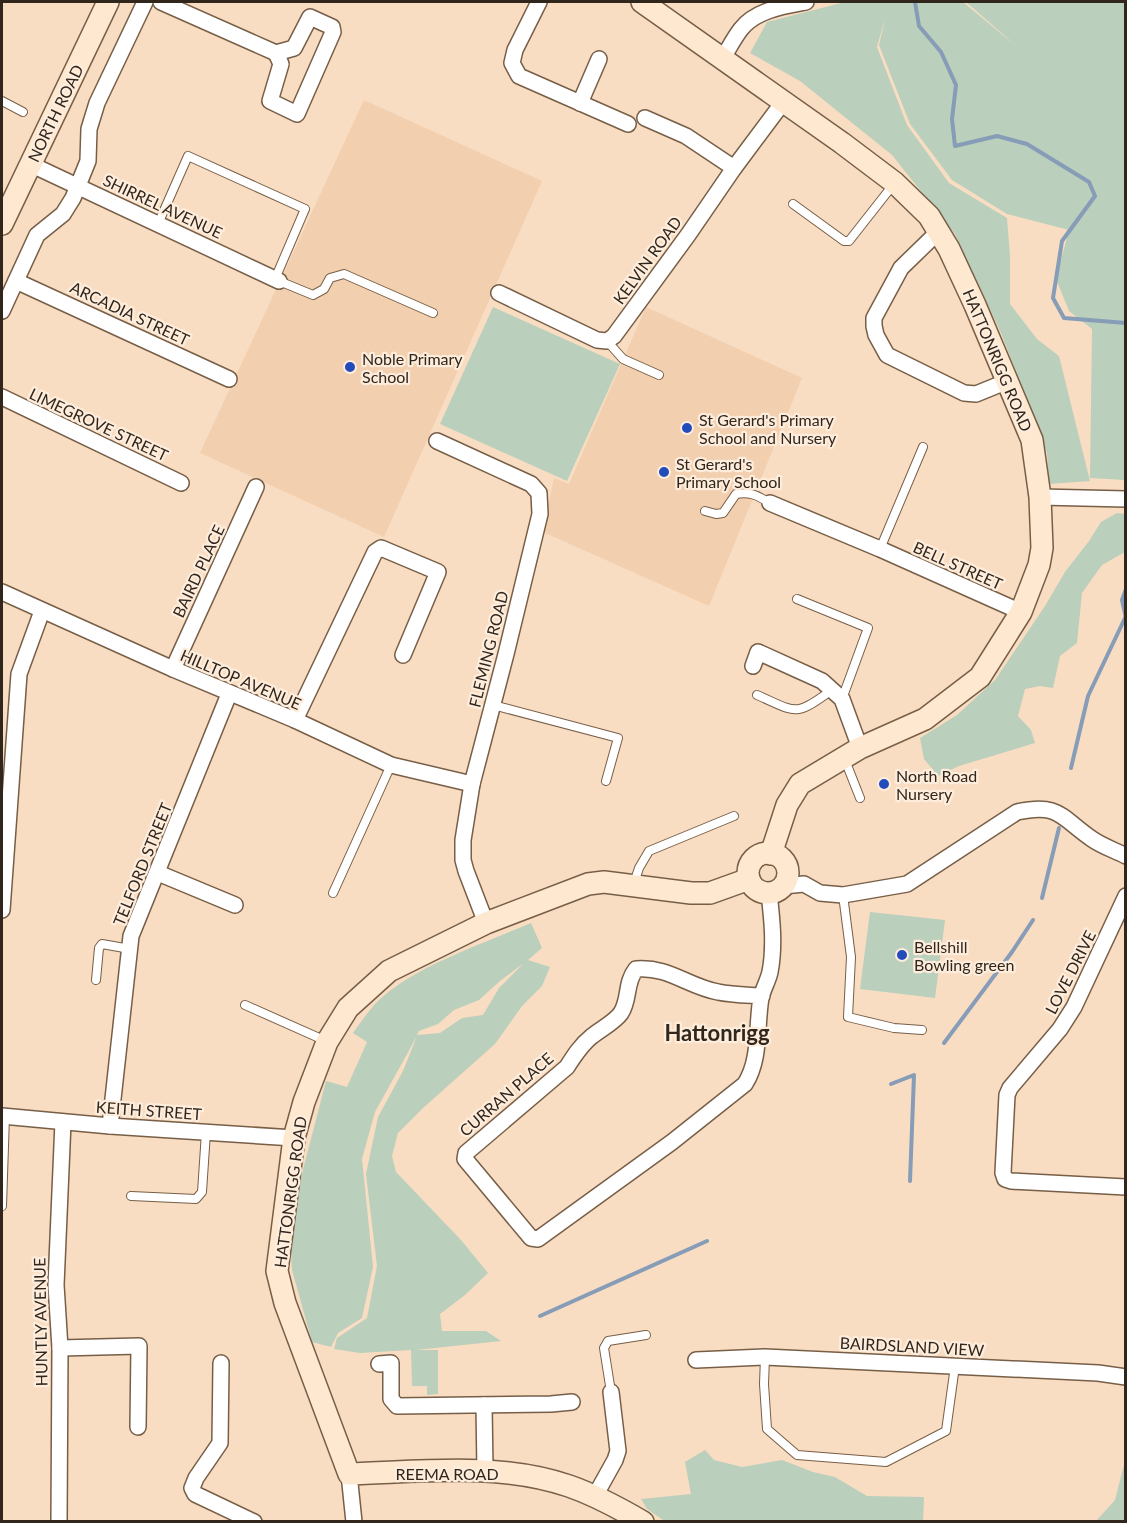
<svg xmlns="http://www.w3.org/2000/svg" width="1127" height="1523" viewBox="0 0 1127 1523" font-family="Lato,sans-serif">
	<rect width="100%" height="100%" fill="#f9ddc2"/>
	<g fill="#f1cfaf">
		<polygon points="364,100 542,181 384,537 200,453"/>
		<polygon points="646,307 802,378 709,606 543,532 554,478 569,484"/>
	</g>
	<g fill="#bacfbc" fill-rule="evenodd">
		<polygon points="845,2 890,2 890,4 891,2 963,2 1021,50 966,2 1125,2 1125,480 1090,478 1092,329 1069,311 1056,279 1069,230 1007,214 952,180 910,124 879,45 886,15 877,47 907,125 949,183 1007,218 1010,256 1010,304 1037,339 1059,356 1090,481 1049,484 1047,453 1001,333 955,234 892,155 800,81 750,53 767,22"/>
		<polygon points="493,307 620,364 567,481 440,424"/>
		<polygon points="1117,513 1125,514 1125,552 1102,565 1082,593 1077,643 1060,656 1053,688 1040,686 1025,689 1018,716 1031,730 1035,743 959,766 938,776 924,759 920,738 957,715 995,680 1045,606 1065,572 1089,541 1101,522"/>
		<polygon points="870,912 945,920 935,998 860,989"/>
		<path d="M531,923L542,948L528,960L550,967L542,986L522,1006L495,1044L423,1108L398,1133L392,1156L396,1172L461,1240L488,1273L465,1295L440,1314L442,1331H486L501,1341L416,1350H438V1394L427,1395V1386H412L411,1350L360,1353L334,1349L337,1338L367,1318L377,1266L366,1174L378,1117L403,1071L417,1036L375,1112L362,1159L373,1267L362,1318L338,1333L331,1347L312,1342L292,1270L291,1250L299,1185L326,1081L347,1087L367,1042L353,1033C363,1019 373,1004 386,994C422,964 487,942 531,923ZM524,963L499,988L483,1015L462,1018L440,1033L417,1035L419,1031L438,1024L454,1010L479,1000L500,981Z"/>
		<polygon points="705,1450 714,1460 742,1467 782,1460 813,1472 835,1477 867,1496 924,1497 923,1521 666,1522 647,1509 641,1499 691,1494 685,1462"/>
		<polygon points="1125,1461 1125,1521 1096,1521 1115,1500"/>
	</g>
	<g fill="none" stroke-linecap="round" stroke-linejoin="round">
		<g stroke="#869cb7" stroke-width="4">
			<polyline points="915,2 919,26 941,52 956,85 952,119 955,146 997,136 1027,144 1089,182 1095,196 1062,241 1053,298 1064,318 1126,323"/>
			<polyline points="1126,589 1122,600 1126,618"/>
			<polyline points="1071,768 1088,696 1125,618"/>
			<polyline points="1042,898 1059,828"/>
			<polyline points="944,1043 1012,952 1033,920"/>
			<polyline points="891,1084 914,1075 910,1181"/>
			<polyline points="540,1316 707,1241"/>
		</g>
		<g stroke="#775e47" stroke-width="10">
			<g id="lane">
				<polyline points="2,101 23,112"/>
				<polyline points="793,204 844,241 849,241 893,185"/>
				<polyline points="158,224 188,156 305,209 275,279"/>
				<polyline points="279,281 313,295 324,289 330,278 344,274 433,313"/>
				<polyline points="607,341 623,359 659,375"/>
				<path d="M705,511L716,514L723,513L736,494C750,491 758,496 770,503"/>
				<polyline points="880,549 923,447"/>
				<polyline points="797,599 868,628 842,699"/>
				<path d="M757,695C798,713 794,717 832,690"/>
				<polyline points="493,705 618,738 606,781"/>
				<polyline points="845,760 860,798"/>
				<polyline points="634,883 639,868 649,851 734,816"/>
				<polyline points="333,893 391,765"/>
				<polyline points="843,895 851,957 848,1017 894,1028 922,1030"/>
				<polyline points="96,980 99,948 102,944 130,949"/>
				<polyline points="245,1005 326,1041"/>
				<polyline points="131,1196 196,1199 202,1192 206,1132"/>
				<polyline points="2,1206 5,1116"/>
				<polyline points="765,1357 764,1384 767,1429 797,1455 886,1462 946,1431 955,1366"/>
				<polyline points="611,1392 604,1348 608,1341 646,1335"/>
			</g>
		</g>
		<g stroke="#775e47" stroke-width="18">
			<g id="street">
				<polyline points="161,2 276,53"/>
				<polyline points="539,2 515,50 512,63 519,76 628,124"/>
				<polygon points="310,17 332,27 333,32 297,114 270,101 281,64 276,53 294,48"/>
				<path d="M723,58C729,48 734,38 741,29C756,10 784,6 806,2"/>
				<polyline points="580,103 599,59"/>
				<polyline points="645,118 686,136 734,168"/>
				<polyline points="30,164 279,281"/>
				<polyline points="939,231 901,268 874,318 874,326 876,335 887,355 964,393 976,394 1008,381"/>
				<polyline points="16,281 229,379"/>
				<polyline points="499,293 597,340 607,341 614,336 688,235 734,168 784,101"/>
				<polyline points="2,311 37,235 63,214 73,198 88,161 89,129 97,103 145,2"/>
				<polyline points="2,397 181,483"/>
				<polyline points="437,441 531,484 539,493 540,514 506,654 472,784 463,840 463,860 466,871 486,923"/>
				<polyline points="1040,497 1126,499"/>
				<polyline points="770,503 880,549 1021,612"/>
				<polyline points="2,592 173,669 295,720 391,765 472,784"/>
				<polyline points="753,666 758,652 822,681 842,699 860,748"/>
				<polyline points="173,669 256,487"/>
				<polyline points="295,720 375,552 381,548 438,572 403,655"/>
				<polyline points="158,873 235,905"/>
				<path d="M783,886L804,884L820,893L843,895L907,884L1017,812C1060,803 1060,817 1092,839C1102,846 1114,850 1126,856"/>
				<polyline points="1126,896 1074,1007 1060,1029 1010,1088 1007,1095 1003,1173 1005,1179 1011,1181 1126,1187"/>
				<polyline points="2,910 19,674 42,611"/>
				<path d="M762,996C747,995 732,995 718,992C689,987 668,966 636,969C625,983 630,999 621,1013C614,1023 600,1029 591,1037C581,1045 574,1056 567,1067L466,1153L465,1159L531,1238L538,1239L672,1142L745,1084C761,1059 756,1026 761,998C763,989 768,981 770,972C775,946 772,919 769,893"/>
				<polyline points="2,1116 110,1126 294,1138"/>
				<polyline points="110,1126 131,936 229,694"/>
				<polyline points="60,1348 139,1346 138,1427"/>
				<polyline points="696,1360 765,1357 1098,1373 1126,1377"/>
				<polyline points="221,1363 220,1443 196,1478 192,1488 195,1494 254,1522"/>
				<polyline points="379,1364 391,1363 391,1399 397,1406 551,1404 572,1402"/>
				<polyline points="484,1405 485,1471"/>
				<polyline points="349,1474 354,1522"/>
				<polyline points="595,1496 615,1460 618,1451 611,1392"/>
				<polyline points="59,1522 60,1348 56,1285 63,1122"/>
			</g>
		</g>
		<g stroke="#775e47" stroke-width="24">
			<g id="secondary">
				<polyline points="642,2 842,143 895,183 929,216 949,249 975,305 1032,440 1040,497 1042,548 1039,565 1021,612 980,677 925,719 860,748 800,784 787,805 771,854"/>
				<polyline points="2,224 108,2"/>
				<circle cx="768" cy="873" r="20"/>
				<path d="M643,1522C619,1508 595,1495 569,1486C499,1462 421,1472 349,1474L285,1303L277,1271L294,1138L304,1102L327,1042L348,1008L389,971L486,923L588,884L604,882L691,893H710L749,879"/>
			</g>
		</g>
		<use href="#lane" stroke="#fff" stroke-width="8"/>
		<use href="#street" stroke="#fff" stroke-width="15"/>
		<use href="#secondary" stroke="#ffe8d0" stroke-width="21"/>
	</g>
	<g fill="#234cbb" stroke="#feeddc" stroke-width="2">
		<circle cx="350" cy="367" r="6"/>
		<circle cx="687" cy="428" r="6"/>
		<circle cx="664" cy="472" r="6"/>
		<circle cx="884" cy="784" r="6"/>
		<circle cx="902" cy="955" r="6"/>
	</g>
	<g text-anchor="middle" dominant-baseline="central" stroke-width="4.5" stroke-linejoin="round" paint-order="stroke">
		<g font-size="16" fill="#30261b" stroke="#feeddc">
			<text transform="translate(55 113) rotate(-64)">NORTH ROAD</text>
			<text transform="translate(163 206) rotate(25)">SHIRREL AVENUE</text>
			<text transform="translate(647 260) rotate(-54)">KELVIN ROAD</text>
			<text transform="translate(130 313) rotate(25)">ARCADIA STREET</text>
			<text transform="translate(998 360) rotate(67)">HATTONRIGG ROAD</text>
			<text transform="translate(99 424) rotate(25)">LIMEGROVE STREET</text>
			<text transform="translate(958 565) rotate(24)">BELL STREET</text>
			<text transform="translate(198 571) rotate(-65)">BAIRD PLACE</text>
			<text transform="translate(488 649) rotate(-76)">FLEMING ROAD</text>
			<text transform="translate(241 679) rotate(23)">HILLTOP AVENUE</text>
			<text transform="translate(142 864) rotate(-68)">TELFORD STREET</text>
			<text transform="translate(1070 972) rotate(-63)">LOVE DRIVE</text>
			<text transform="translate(506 1094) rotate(-41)">CURRAN PLACE</text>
			<text transform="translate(149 1110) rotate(4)">KEITH STREET</text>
			<text transform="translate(290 1192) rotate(-82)">HATTONRIGG ROAD</text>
			<text transform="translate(40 1322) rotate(-91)">HUNTLY AVENUE</text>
			<text transform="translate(912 1346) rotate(3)">BAIRDSLAND VIEW</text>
			<text x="447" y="1473">REEMA ROAD</text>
		</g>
		<g font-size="16" fill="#30261b" stroke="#feeddc" text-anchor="start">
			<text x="362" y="358">Noble Primary<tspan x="362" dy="18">School</tspan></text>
			<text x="699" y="419">St Gerard's Primary<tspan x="699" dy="18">School and Nursery</tspan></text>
			<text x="676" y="463">St Gerard's<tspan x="676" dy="18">Primary School</tspan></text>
			<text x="896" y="775">North Road<tspan x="896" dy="18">Nursery</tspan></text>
			<text x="914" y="946">Bellshill<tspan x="914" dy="18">Bowling green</tspan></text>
		</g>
		<g font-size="22" font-weight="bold" fill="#30261b" stroke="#feeddc">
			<text x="717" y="1032">Hattonrigg</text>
		</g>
	</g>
	<rect width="1127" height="1523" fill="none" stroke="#30261b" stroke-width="6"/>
</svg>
